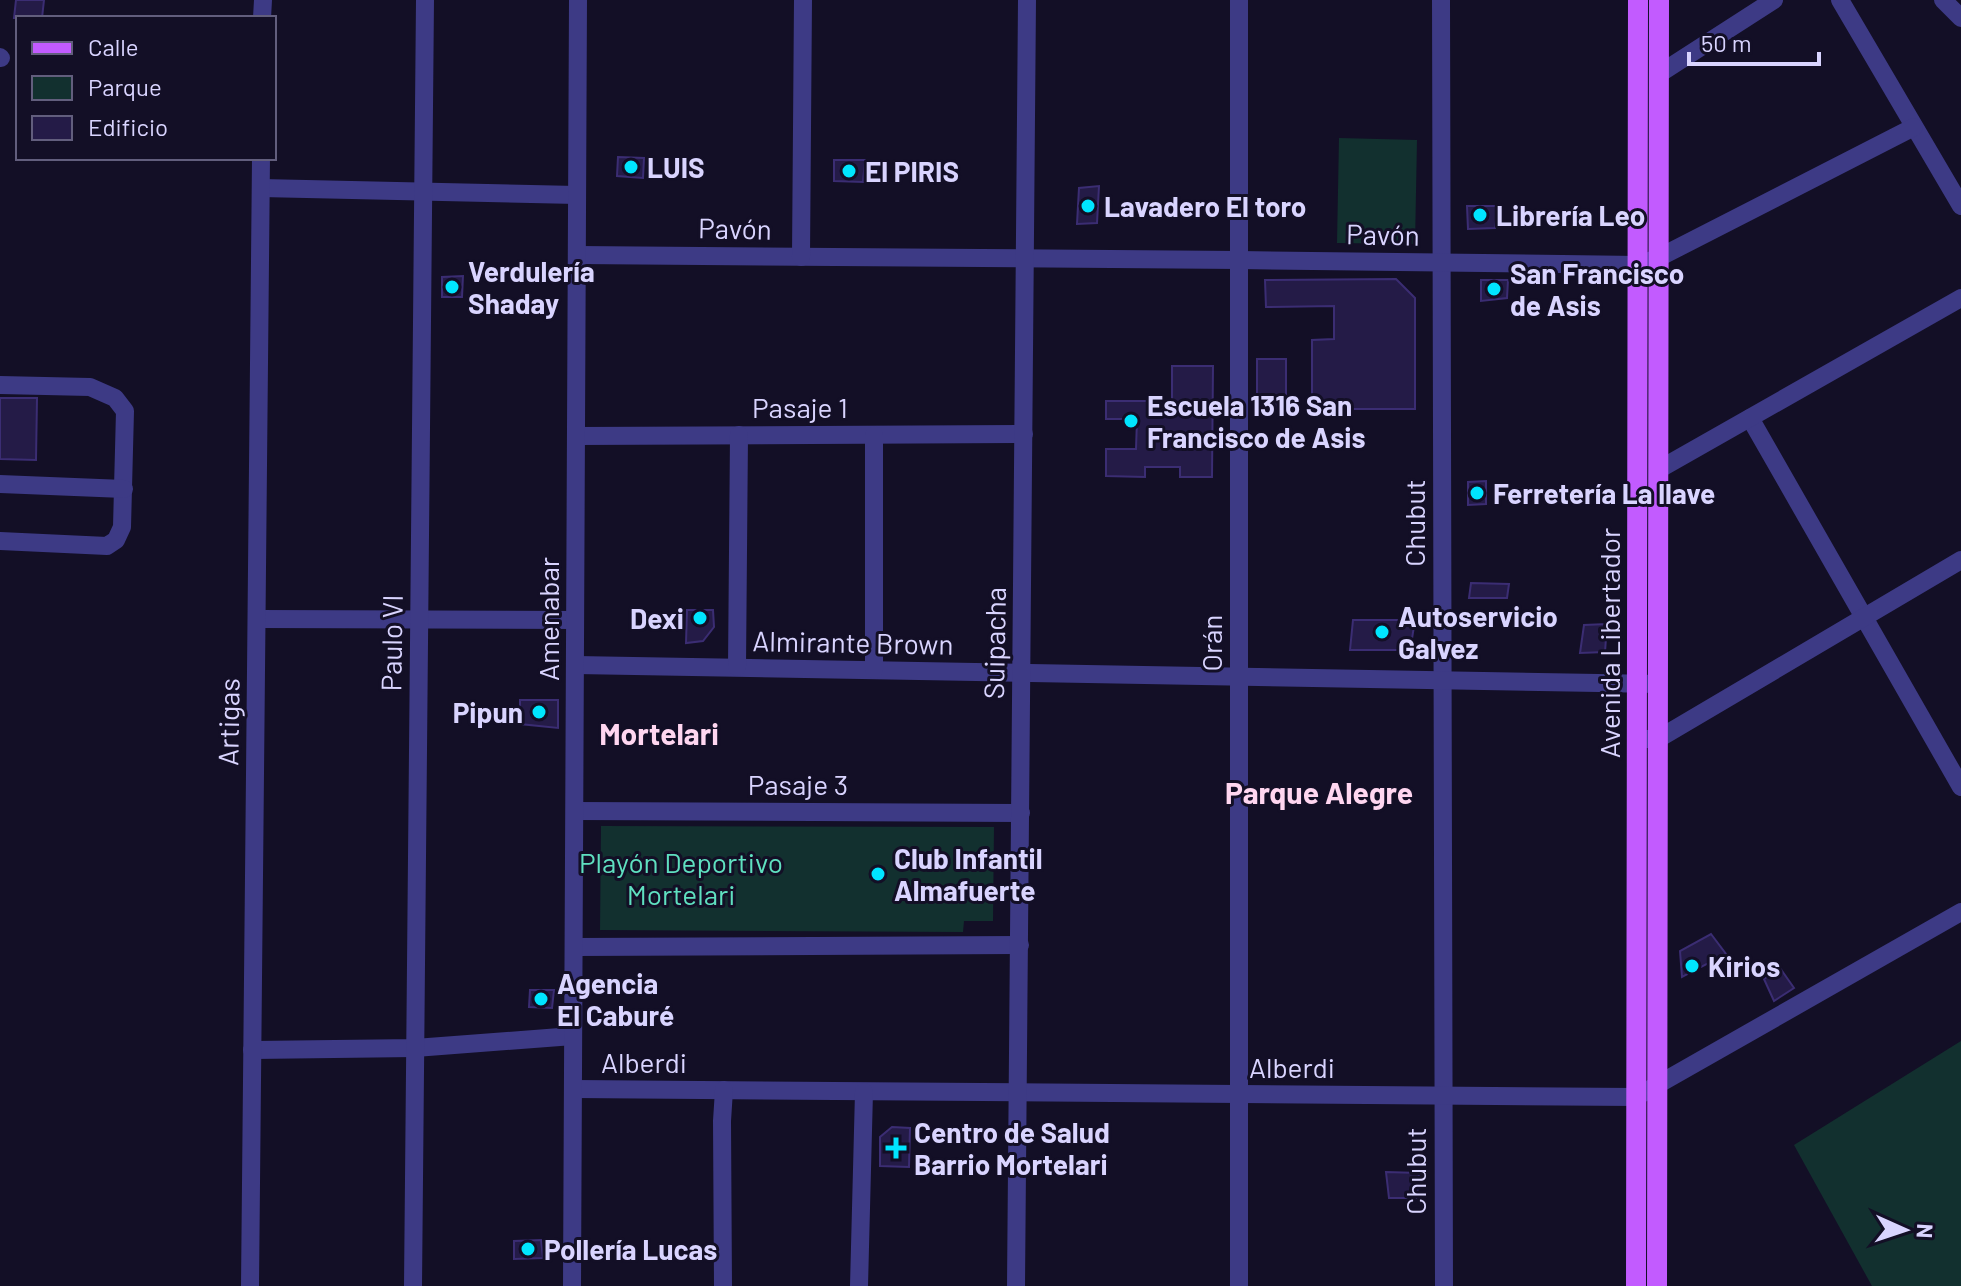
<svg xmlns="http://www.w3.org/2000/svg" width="1961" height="1286" viewBox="0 0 1961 1286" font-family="Barlow,sans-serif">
	<rect width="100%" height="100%" fill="#130f26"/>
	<g fill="#12302f">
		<polygon points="1339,138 1417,140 1415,244 1337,243"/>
		<polygon points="601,826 994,827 993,921 964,921 963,932 600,930"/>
		<polygon points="1961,1041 1961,1286 1872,1286 1794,1145"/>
	</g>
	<g fill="#241b47" stroke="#3b2d73" stroke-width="2">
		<polygon points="16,0 44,0 42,18 14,18"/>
		<polygon points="618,157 644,158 643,178 617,176"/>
		<polygon points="834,160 865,160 863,182 834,181"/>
		<polygon points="1099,186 1097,223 1077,224 1079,188"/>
		<polygon points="1467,206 1498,206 1495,228 1468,229"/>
		<polygon points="463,276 462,297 442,297 442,277"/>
		<polygon points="1396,279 1415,298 1415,409 1312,409 1312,340 1334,339 1334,306 1266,307 1265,280"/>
		<polygon points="1481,280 1508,280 1507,298 1481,301"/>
		<rect x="1257" y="359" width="29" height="50"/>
		<polygon points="1172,366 1213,366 1212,477 1180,477 1180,467 1145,467 1145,477 1106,476 1106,449 1136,449 1137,419 1106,419 1106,401 1172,401"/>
		<polygon points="0,398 37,398 36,460 0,459"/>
		<polygon points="1486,481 1486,504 1468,505 1468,482"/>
		<polygon points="1471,583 1509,584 1507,598 1469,598"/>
		<polygon points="687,610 713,610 714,627 703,641 686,643"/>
		<polygon points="1353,620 1415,620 1411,645 1404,650 1350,650"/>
		<polygon points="1607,624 1605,652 1580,653 1584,625"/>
		<polygon points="520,700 558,700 558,728 520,724"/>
		<polygon points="1711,934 1726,954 1682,977 1680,951"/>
		<polygon points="1780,968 1794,988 1774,1001 1764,979"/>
		<polygon points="530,990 554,990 552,1008 529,1007"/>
		<polygon points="892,1127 910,1128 909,1167 880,1166 880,1137"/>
		<polygon points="1386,1172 1419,1173 1417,1198 1389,1198"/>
		<polygon points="541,1240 543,1258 514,1259 514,1241"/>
	</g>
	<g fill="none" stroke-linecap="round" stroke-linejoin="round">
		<g stroke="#3d3a85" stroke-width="18">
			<polyline points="1441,0 1444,1286"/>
			<polyline points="1840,0 1961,206"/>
			<polyline points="1943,0 1961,18"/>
			<polyline points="262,18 263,0"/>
			<polyline points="0,57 1,58"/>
			<polyline points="1659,74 1774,0"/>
			<polyline points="261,188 577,195"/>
			<polyline points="577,255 1239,260 1638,265 1658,258 1914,127"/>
			<polyline points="801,257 803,0"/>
			<polyline points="0,385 90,387 115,398 125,411 122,527 116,540 107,546 0,541"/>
			<polyline points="1750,418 1961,787"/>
			<polyline points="577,436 1024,434"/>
			<polyline points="1658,470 1961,298"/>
			<polyline points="0,484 124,489"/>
			<polyline points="257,619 575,620"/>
			<polyline points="576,665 1658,684"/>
			<polyline points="737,667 739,435"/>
			<polyline points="874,670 874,435"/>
			<polyline points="1645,739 1658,739 1961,560"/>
			<polyline points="575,811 1021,813"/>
			<polyline points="575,947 1020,945"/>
			<polyline points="252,1050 415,1048 573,1036"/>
			<polyline points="574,1089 1636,1097 1961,912"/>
			<polyline points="250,1286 261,158"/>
			<polyline points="413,1286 425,0"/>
			<polyline points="572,1286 578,0"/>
			<polyline points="723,1286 722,1121 724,1090"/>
			<polyline points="859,1286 864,1092"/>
			<polyline points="1016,1286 1027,0"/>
			<polyline points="1239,1286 1239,0"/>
		</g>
		<g stroke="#c25bff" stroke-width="20">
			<polyline points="1636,1286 1638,0"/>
			<polyline points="1657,1286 1659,0"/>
		</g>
	</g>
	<g fill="#00e5ff" stroke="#130f26" stroke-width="3">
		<circle cx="631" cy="167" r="8"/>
		<circle cx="849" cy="171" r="8"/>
		<circle cx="1088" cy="206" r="8"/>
		<circle cx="1480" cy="215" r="8"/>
		<circle cx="452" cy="287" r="8"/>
		<circle cx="1494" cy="289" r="8"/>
		<circle cx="1131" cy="421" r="8"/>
		<circle cx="1477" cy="493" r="8"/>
		<circle cx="700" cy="618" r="8"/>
		<circle cx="1382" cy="632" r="8"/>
		<circle cx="539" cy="712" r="8"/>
		<circle cx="878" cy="874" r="8"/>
		<circle cx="1692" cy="966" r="8"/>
		<circle cx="541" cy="999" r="8"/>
		<path d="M892 1136h8v8h8v8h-8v8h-8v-8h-8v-8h8z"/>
		<circle cx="528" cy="1249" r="8"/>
	</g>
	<g text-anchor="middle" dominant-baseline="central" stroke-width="6" stroke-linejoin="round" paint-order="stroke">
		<g font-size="28" font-weight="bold" fill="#d9d4ff" stroke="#130f26" text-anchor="start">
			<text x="647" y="167">LUIS</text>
			<text x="865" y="171">El PIRIS</text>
			<text x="1104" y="206">Lavadero El toro</text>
			<text x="1496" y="215">Librería Leo</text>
			<text x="468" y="271">Verdulería<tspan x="468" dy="32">Shaday</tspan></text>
			<text x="1510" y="273">San Francisco<tspan x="1510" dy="32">de Asis</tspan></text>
			<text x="1147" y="405">Escuela 1316 San<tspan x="1147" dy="32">Francisco de Asis</tspan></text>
			<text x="1493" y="493">Ferretería La llave</text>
			<text x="1398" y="616">Autoservicio<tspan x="1398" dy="32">Galvez</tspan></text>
			<text x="684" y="618" text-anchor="end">Dexi</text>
			<text x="523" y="712" text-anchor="end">Pipun</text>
			<text x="894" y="858">Club Infantil<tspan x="894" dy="32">Almafuerte</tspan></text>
			<text x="1708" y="966">Kirios</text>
			<text x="557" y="983">Agencia<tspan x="557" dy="32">El Caburé</tspan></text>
			<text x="914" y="1132">Centro de Salud<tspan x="914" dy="32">Barrio Mortelari</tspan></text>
			<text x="544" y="1249">Pollería Lucas</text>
		</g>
		<g font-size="28" fill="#d9d4ff" stroke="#130f26">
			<text transform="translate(735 228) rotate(1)">Pavón</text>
			<text transform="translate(1383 234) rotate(1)">Pavón</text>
			<text x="800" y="407">Pasaje 1</text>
			<text transform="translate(1414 523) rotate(-90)">Chubut</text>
			<text transform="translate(548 619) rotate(-90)">Amenabar</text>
			<text transform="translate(853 642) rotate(1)">Almirante Brown</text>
			<text transform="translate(391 643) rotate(-89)">Paulo VI</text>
			<text transform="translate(994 643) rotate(-89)">Suipacha</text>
			<text transform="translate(1211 643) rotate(-90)">Orán</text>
			<text transform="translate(1609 643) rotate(-90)">Avenida Libertador</text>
			<text transform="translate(228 722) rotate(-89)">Artigas</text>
			<text x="798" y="784">Pasaje 3</text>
			<text x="644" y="1062">Alberdi</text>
			<text x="1292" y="1067">Alberdi</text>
			<text transform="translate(1415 1171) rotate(-90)">Chubut</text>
		</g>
		<g font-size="28" fill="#5fe0c0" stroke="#130f26">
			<text x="681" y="862">Playón Deportivo<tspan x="681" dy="32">Mortelari</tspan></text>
		</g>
		<g font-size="30" font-weight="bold" fill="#ffd6f0" stroke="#130f26">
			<text x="659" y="733">Mortelari</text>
			<text x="1319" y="792">Parque Alegre</text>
		</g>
	</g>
	<rect x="16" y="16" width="260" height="144" fill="#130f26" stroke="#625e7d" stroke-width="2"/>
	<rect x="32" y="42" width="40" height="12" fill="#c25bff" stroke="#625e7d" stroke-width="2"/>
	<text x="88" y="56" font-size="24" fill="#d9d4ff">Calle</text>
	<rect x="32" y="76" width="40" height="24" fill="#12302f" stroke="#625e7d" stroke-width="2"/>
	<text x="88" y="96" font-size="24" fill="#d9d4ff">Parque</text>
	<rect x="32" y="116" width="40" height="24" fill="#241b47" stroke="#625e7d" stroke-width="2"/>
	<text x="88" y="136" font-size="24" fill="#d9d4ff">Edificio</text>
	<g transform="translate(1905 1230) rotate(93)" stroke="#130f26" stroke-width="6" paint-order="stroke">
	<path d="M0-6L14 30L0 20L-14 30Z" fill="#d9d4ff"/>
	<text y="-12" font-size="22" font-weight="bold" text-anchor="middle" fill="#d9d4ff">N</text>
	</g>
	<path d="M1689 52v12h130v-12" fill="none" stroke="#d9d4ff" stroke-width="4"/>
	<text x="1701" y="52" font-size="24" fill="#d9d4ff" stroke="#130f26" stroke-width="6" paint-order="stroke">50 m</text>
</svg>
